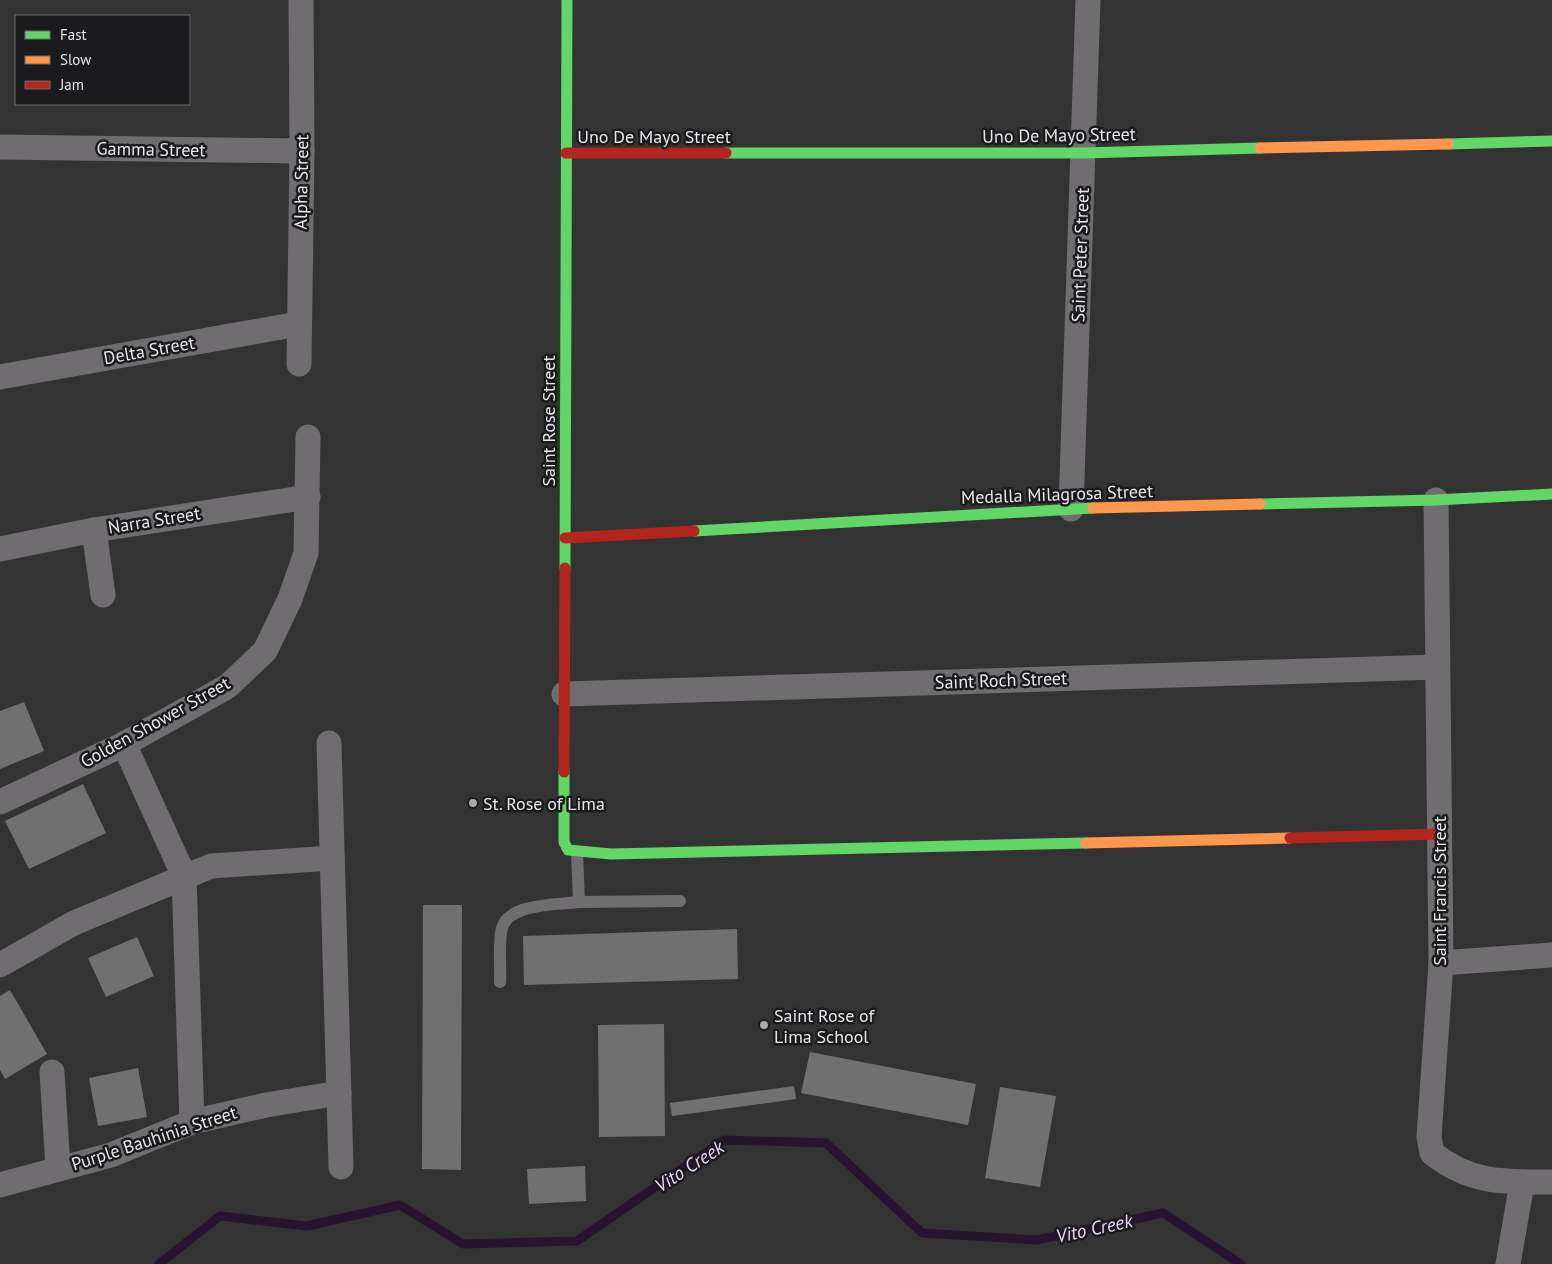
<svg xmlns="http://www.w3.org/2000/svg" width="1552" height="1264" viewBox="0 0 1552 1264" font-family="'PT Sans',sans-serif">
	<rect width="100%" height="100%" fill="#343334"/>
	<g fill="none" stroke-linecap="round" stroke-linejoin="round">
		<polyline stroke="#27152f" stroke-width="9" points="159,1264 220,1216 307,1226 400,1205 463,1244 577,1241 724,1140 826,1143 922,1233 1037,1240 1163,1213 1241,1264"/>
	</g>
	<g fill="#717071">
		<polygon points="24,702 44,751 0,769 0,711"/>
		<polygon points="83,784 106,833 29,869 5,821"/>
		<polygon points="423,905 462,905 461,1170 422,1169"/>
		<polygon points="737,929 738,979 524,985 523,936"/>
		<polygon points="137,937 154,976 106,997 88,958"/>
		<polygon points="10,990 47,1054 5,1079 0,1070 0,996"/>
		<polygon points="664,1024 665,1136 599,1137 598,1025"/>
		<polygon points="810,1052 976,1084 968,1125 801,1093"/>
		<polygon points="138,1068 147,1117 98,1126 89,1078"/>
		<polygon points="794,1086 796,1099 672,1116 670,1103"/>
		<polygon points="1000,1087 1056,1096 1040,1187 985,1178"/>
		<polygon points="585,1166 586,1201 529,1204 527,1169"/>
	</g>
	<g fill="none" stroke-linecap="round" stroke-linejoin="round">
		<g stroke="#706d71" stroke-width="12">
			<polyline points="579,902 680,901"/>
			<path d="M500,982C501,967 498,942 502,928C509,903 557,905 579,902L577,852"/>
		</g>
		<g stroke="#706d71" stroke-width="25">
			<polyline points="0,147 302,151"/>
			<polyline points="299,364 302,151 301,0"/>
			<polyline points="0,377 298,324"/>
			<path d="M1436,500L1441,963L1429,1137L1432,1153C1471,1184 1505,1182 1552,1182"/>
			<polyline points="1071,509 1088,0"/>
			<polyline points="94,530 103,595"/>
			<polyline points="0,549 94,530 308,497"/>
			<polyline points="564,694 1437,667"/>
			<polyline points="329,743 341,1167"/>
			<polyline points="124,744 184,876 192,1122"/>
			<polyline points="0,802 124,744 198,703 228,686 265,651 290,599 306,553 308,437"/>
			<polyline points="1441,963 1552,955"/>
			<polyline points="0,965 74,923 211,866 332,858"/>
			<polyline points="52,1072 58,1168"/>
			<polyline points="0,1185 111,1155 192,1122 266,1105 339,1093"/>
			<polyline points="1508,1264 1522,1183"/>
		</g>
		<g stroke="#63d668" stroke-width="11">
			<polyline points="1448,144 1552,141"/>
			<polyline points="726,153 1084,153 1260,148"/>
			<polyline points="1260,504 1436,500 1552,494"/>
			<polyline points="694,531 1093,508"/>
			<polyline points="565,568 567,0"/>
			<polyline points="564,772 564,842 568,850 611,854 1086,843"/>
		</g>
		<g stroke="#ff974d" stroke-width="11">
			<polyline points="1260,148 1448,144"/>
			<polyline points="1093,508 1260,504"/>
			<polyline points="1086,843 1290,838"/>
		</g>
		<g stroke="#b3261e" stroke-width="11">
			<polyline points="566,153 726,153"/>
			<polyline points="565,538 694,531"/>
			<polyline points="564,772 565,568"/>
			<polyline points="1290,838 1439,834"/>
		</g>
	</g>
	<g fill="#aaa8aa" stroke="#1b1a1c" stroke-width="2">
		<circle cx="473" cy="803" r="5"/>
		<circle cx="764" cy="1025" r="5"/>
	</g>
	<g text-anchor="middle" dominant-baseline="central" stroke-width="5" stroke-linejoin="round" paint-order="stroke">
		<g font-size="18" fill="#e9e7e9" stroke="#1b1a1c">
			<text transform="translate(1059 135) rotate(-1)">Uno De Mayo Street</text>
			<text x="654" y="136">Uno De Mayo Street</text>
			<text transform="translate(151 149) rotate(1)">Gamma Street</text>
			<text transform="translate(301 182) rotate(-89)">Alpha Street</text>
			<text transform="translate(1080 255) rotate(-88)">Saint Peter Street</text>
			<text transform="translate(149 350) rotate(-10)">Delta Street</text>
			<text transform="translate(548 421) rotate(-90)">Saint Rose Street</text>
			<text transform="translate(1057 494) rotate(-2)">Medalla Milagrosa Street</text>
			<text transform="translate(154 520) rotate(-9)">Narra Street</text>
			<text transform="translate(1001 680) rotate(-2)">Saint Roch Street</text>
			<text transform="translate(155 722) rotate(-29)">Golden Shower Street</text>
			<text transform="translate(1439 891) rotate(-90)">Saint Francis Street</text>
			<text transform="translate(154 1138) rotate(-18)">Purple Bauhinia Street</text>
		</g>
		<g font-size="18" fill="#e9e7e9" stroke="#1b1a1c" text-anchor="start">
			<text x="483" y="803">St. Rose of Lima</text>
			<text x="774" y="1015">Saint Rose of<tspan x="774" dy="21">Lima School</tspan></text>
		</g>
		<g font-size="19" font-style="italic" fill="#edd5f8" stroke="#1b1a1c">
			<text transform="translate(689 1166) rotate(-33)">Vito Creek</text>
			<text transform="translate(1094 1228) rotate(-12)">Vito Creek</text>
		</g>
	</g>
	<rect x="15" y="15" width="175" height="90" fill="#1b1a1c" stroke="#6d6c6e"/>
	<rect x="25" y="31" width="25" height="8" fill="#63d668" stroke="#6d6c6e"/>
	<text x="60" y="40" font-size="15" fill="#e9e7e9">Fast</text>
	<rect x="25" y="56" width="25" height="8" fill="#ff974d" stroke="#6d6c6e"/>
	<text x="60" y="65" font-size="15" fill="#e9e7e9">Slow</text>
	<rect x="25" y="81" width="25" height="8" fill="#b3261e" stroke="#6d6c6e"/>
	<text x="60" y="90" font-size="15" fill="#e9e7e9">Jam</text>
</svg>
